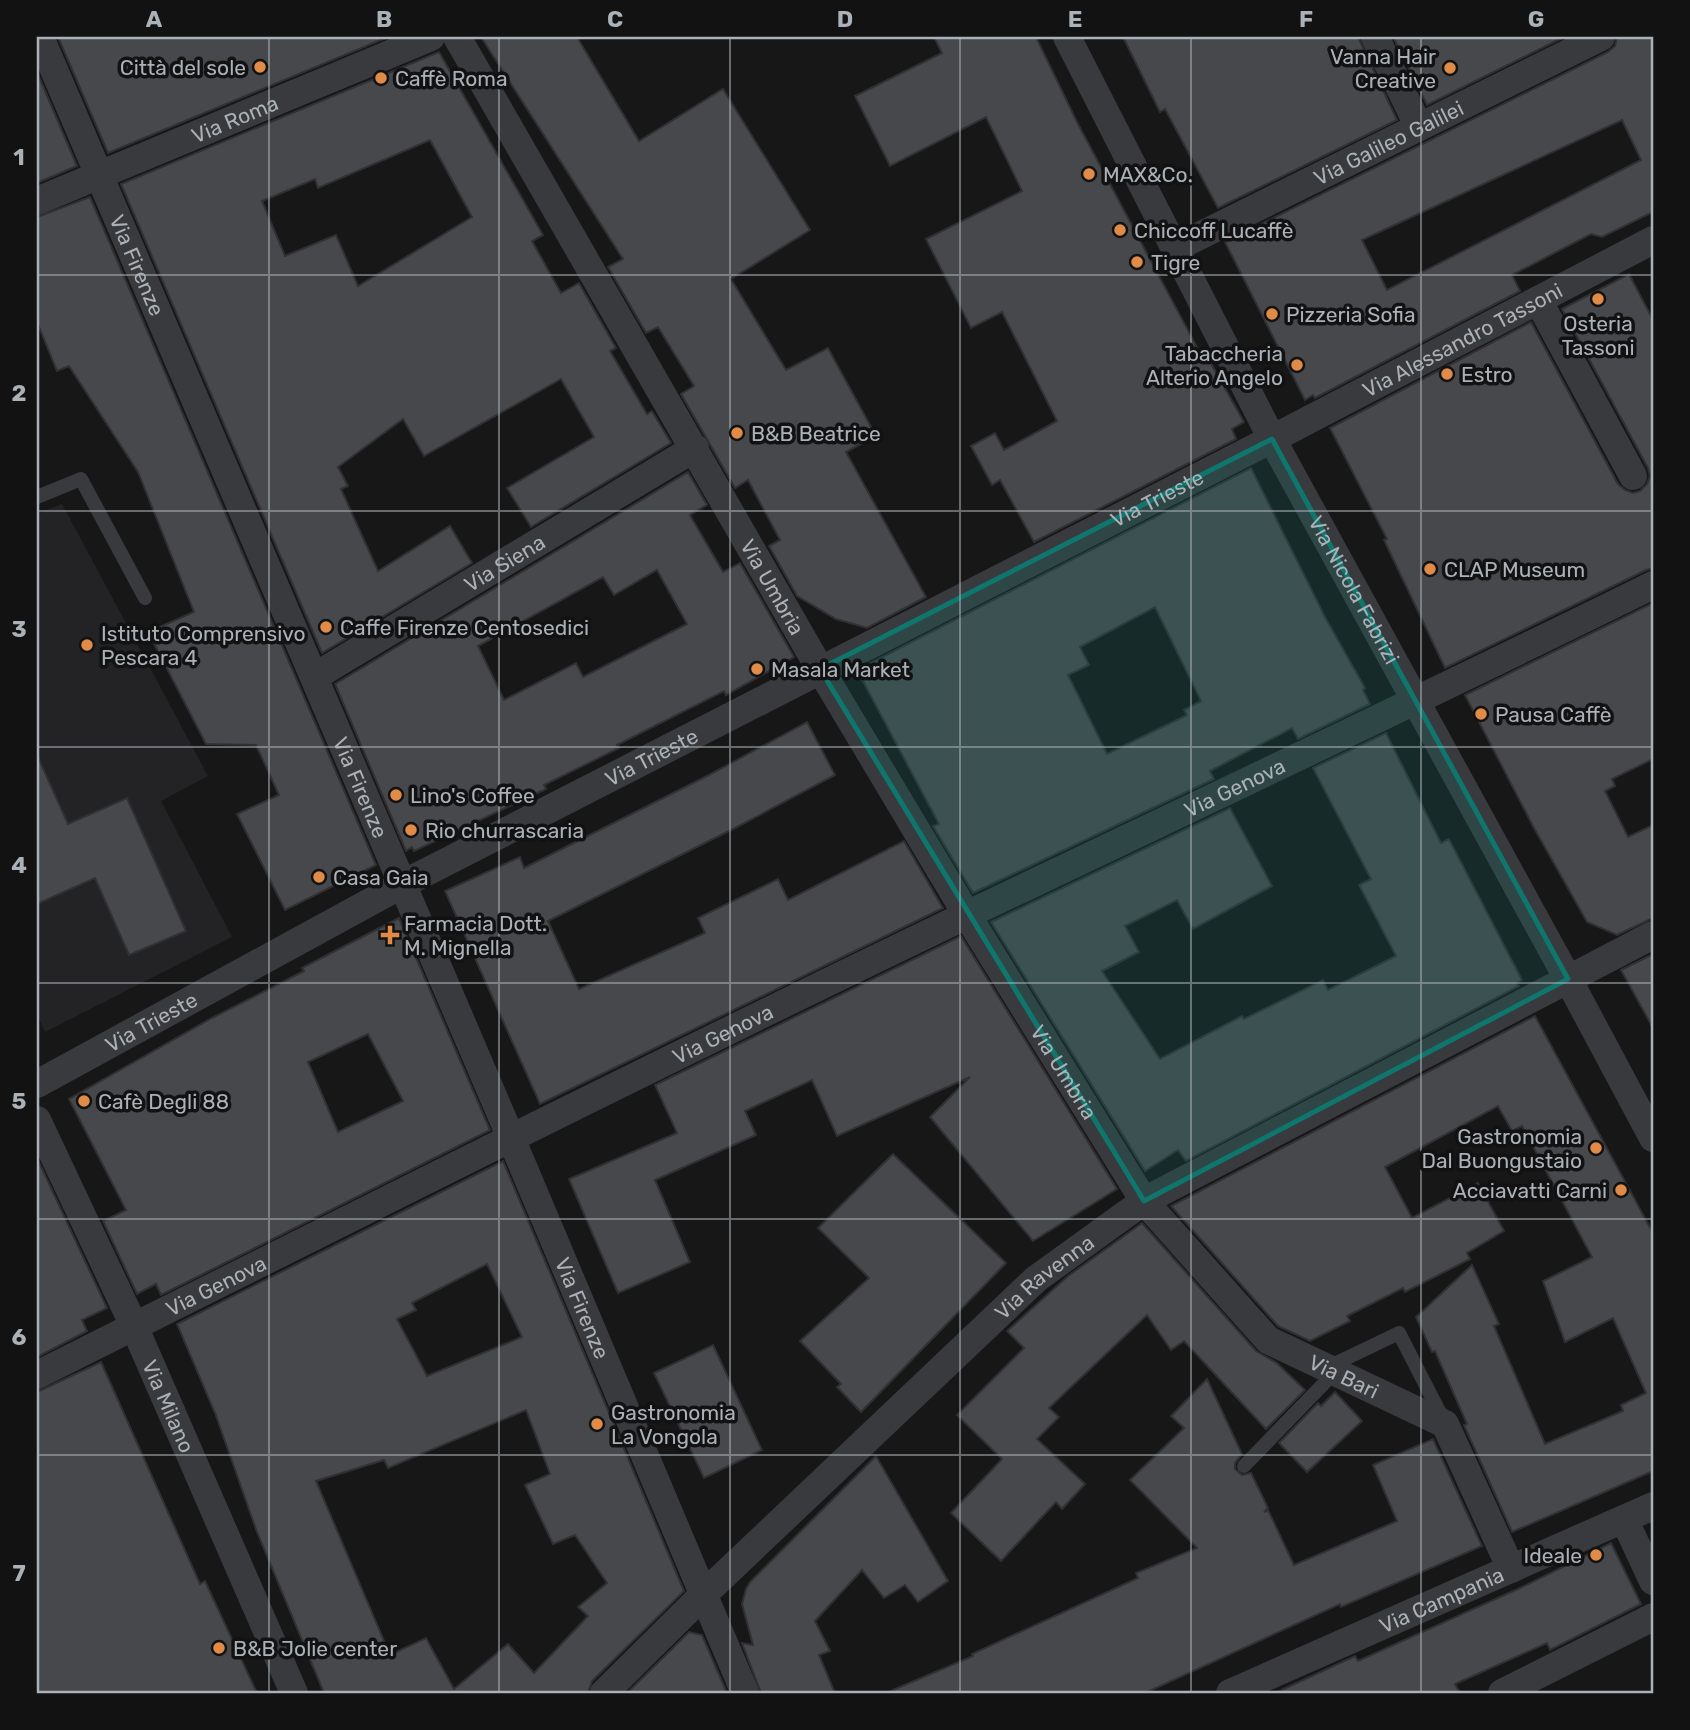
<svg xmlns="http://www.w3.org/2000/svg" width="1690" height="1730" viewBox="0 0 1690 1730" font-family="Rubik,sans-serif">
	<rect width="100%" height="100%" fill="#171718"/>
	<polygon fill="#232325" points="62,504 208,776 161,801 232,937 45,1032 37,1014 37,514"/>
	<g fill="#46484b" stroke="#313134" stroke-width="2" fill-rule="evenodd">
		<polygon points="58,37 388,37 108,153"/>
		<polygon points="481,37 577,37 639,141 723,89 810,230 731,279 786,370 828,348 876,436 846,452 926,597 867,628 836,619 797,596 769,546 780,540 748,480 735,488 681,394 694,386 658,327 646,333 608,267 623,259"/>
		<polygon points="934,37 1036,37 1078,124 1200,353 1204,351 1244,422 1232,429 1236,439 1034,542 1000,480 992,485 971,446 995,433 1004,450 1057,421 1002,312 971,328 926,239 1022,191 986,117 890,166 855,96 942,53"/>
		<polygon points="1123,37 1358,37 1397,120 1218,208 1165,109 1160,112"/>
		<polygon points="1393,37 1564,37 1427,105"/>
		<path d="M1617,37H1653V212L1602,237L1591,234L1512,275L1520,291L1315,398L1313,395L1305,400L1225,242L1608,52L1615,46ZM1622,120L1641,160L1387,290L1362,240Z"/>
		<path d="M439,52L543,235L532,241L561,293L579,283L616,348L610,351L647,414L652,411L671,443L531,527L507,488L594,437L561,379L424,456L403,419L338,467L348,486L341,489L378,571L450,526L472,563L322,653L121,184ZM430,140L472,217L358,286L336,235L285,256L262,201L315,179L318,188Z"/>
		<polygon points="37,72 77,166 37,183"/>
		<polygon points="90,197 376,865 285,910 237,814 279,795 256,745 206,744 148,632 194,612 138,472 69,366 57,371 37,322 37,217"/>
		<polygon points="1629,274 1653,320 1653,568 1646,570 1445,668 1384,540 1387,539 1330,428 1531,322 1618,484 1625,490 1633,493 1640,491 1647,484 1650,476 1648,468 1562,309"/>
		<path d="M1251,468L1325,617L1365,688L1363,690L1370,704L1298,739L1292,728L1210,771L1214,779L973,893L933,826L939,824L857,670ZM1155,607L1201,701L1184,710L1187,715L1107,754L1068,675L1089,665L1080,647Z"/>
		<path d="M688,472L707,505L690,515L723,572L740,563L794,657L726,695L724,691L617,745L619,748L544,785L546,789L414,851L412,847L406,851L335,684ZM657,570L687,624L583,677L576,663L504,700L478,646L603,577L614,595Z"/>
		<polygon points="1653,603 1653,759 1612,779 1615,786 1605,791 1628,837 1653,825 1653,918 1617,935 1587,922 1534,828 1465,695"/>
		<polygon points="807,722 835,775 735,828 548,921 579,989 705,933 698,918 778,879 788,900 904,841 943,908 540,1104 445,891 520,857 524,868 707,776"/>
		<polygon points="1386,733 1441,843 1449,839 1522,980 1517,983 1519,986 1186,1161 1178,1150 1145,1171 991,922 1230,808 1272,886 1193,929 1177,900 1125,926 1139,952 1102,971 1160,1059 1242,1016 1244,1019 1323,980 1328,990 1396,956 1359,885 1371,879 1313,768"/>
		<polygon points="37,755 68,824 127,798 186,931 129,955 95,878 37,904"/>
		<path d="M399,918L490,1130L161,1295L156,1284L137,1294L103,1221L126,1210L69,1099L212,1018L304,971L302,968ZM368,1034L403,1101L338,1132L308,1062Z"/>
		<polygon points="961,936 1117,1189 1033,1241 930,1117 970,1077 837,1136 812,1080 745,1111 756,1135 655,1180 690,1262 618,1293 569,1179 677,1133 655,1085"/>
		<polygon points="1653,954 1653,1028 1621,970"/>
		<polygon points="1535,1016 1653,1233 1653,1471 1512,1532 1464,1425 1467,1424 1435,1351 1432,1352 1416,1317 1472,1265 1499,1324 1494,1326 1545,1444 1623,1411 1621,1405 1646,1393 1613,1318 1565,1342 1543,1281 1592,1257 1522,1126 1512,1131 1498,1106 1385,1167 1412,1218 1478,1183 1504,1231 1467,1253 1470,1259 1405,1292 1403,1288 1347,1316 1350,1321 1310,1341 1278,1326 1171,1206"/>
		<polygon points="893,1154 1006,1263 861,1412 837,1387 841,1384 800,1341 869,1278 818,1228"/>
		<polygon points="37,1158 107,1308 82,1320 87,1331 37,1357"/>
		<path d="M503,1161L684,1591L592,1681L588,1693H324L257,1532L215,1413L177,1324ZM487,1264L522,1337L427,1376L397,1319L416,1310L412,1303ZM526,1410L550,1474L525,1485L553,1544L575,1535L607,1583L578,1607L588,1616L534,1673L508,1644L454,1689L426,1638L390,1655L316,1481L384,1460L388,1468Z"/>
		<polygon points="1142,1223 1256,1351 1277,1363 1305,1390 1266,1429 1184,1341 1171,1350 1147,1315 1049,1408 1059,1417 1037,1439 1085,1484 1062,1509 1056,1502 1001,1561 951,1513 1002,1459 957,1415 1024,1348 1007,1331 1068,1276"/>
		<polygon points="713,1345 762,1450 704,1478 654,1373"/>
		<polygon points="101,1362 200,1584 205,1581 257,1693 37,1693 37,1392"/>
		<polygon points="1207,1379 1242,1454 1235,1463 1235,1469 1242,1475 1251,1473 1268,1508 1264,1512 1268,1510 1294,1565 1397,1521 1373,1465 1433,1439 1482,1546 1341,1607 1340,1604 1145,1693 886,1693 973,1656 972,1654 1138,1578 1136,1573 1197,1548 1130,1480 1184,1428 1171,1416"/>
		<polygon points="1335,1392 1362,1421 1307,1472 1279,1443 1318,1403 1321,1406"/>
		<polygon points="876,1456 948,1581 918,1602 905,1585 884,1598 862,1570 815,1621 830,1651 819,1655 835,1693 761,1693 742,1643 753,1645 742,1604 746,1589 750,1582"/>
		<polygon points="1611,1543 1641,1604 1550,1650 1547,1643 1455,1684 1460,1693 1275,1693 1355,1656 1358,1661 1520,1588"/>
		<polygon points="689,1632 702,1635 727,1693 627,1693"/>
	</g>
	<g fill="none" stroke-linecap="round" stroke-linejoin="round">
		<g stroke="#383a3d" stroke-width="14">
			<polyline points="37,497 81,479 145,598"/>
			<polyline points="1326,1368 1399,1333 1443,1419"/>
			<polyline points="1244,1466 1335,1372"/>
		</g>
		<g stroke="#383a3d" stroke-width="28">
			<path id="s1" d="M40,37L511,1138L745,1693"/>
			<path id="s2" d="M457,37L820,669L967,915L1144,1201L1268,1340L1445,1424L1511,1569"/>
			<path id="s3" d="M1067,37L1272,439L1568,979L1653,1138"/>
			<polyline points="1375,37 1419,127"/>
			<path id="s4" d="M37,201L431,37"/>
			<path id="s5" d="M1175,248L1601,37"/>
			<polyline points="1538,300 1633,476"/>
			<path id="s6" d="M314,677L695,448"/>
			<path id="s7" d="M37,1084L403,884L1272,439L1653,240"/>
			<path id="s8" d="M37,1120L134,1326L294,1693"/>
			<path id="s9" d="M37,1375C347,1220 656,1064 969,914C1197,805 1426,697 1653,585"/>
			<polyline points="1624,1519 1653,1581"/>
			<path id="s10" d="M604,1693L703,1595L1036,1279L1144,1201L1653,935"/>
			<path id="s11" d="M1230,1693L1653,1506"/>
			<polyline points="1502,1693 1653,1617"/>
		</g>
	</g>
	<path fill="#0f766e" fill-opacity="0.2" stroke="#0f766e" stroke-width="5" stroke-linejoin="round" d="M1272,439L1568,979L1144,1201L820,669Z"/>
	<path fill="none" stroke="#aab1b7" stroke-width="2" stroke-opacity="0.55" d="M269,37V1693M499,37V1693M730,37V1693M960,37V1693M1191,37V1693M1421,37V1693M37,275H1653M37,511H1653M37,747H1653M37,983H1653M37,1219H1653M37,1455H1653"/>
	<g fill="#e08b47" stroke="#121213" stroke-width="2.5">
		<circle cx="260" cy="67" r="7"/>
		<circle cx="1450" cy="68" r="7"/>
		<circle cx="381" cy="78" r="7"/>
		<circle cx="1089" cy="174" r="7"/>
		<circle cx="1120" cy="230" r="7"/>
		<circle cx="1137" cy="262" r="7"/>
		<circle cx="1598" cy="299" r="7"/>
		<circle cx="1272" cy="314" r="7"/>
		<circle cx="1297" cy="365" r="7"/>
		<circle cx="1447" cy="374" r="7"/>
		<circle cx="737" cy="433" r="7"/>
		<circle cx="1430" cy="569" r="7"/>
		<circle cx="326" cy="627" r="7"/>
		<circle cx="87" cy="645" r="7"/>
		<circle cx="757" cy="669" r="7"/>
		<circle cx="1481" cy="714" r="7"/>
		<circle cx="396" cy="795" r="7"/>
		<circle cx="411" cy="830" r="7"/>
		<circle cx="319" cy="877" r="7"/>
		<path d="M386.5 924.5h7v7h7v7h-7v7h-7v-7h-7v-7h7z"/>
		<circle cx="84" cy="1101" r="7"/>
		<circle cx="1596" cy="1148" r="7"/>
		<circle cx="1621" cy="1190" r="7"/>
		<circle cx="597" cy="1424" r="7"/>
		<circle cx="1596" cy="1555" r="7"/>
		<circle cx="219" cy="1648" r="7"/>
	</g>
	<g text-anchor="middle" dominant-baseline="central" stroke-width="7" stroke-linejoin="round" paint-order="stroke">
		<g font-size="21" fill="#aab1b7" stroke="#121213" text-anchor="start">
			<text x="1436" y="56" text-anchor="end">Vanna Hair<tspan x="1436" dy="24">Creative</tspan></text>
			<text x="246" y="67" text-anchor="end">Città del sole</text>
			<text x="395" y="78">Caffè Roma</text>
			<text x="1103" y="174">MAX&amp;Co.</text>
			<text x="1134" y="230">Chiccoff Lucaffè</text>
			<text x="1151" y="262">Tigre</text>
			<text x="1286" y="314">Pizzeria Sofia</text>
			<text x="1598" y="323" text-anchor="middle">Osteria<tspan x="1598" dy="24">Tassoni</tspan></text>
			<text x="1283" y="353" text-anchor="end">Tabaccheria<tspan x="1283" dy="24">Alterio Angelo</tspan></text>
			<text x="1461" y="374">Estro</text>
			<text x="751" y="433">B&amp;B Beatrice</text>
			<text x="1444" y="569">CLAP Museum</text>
			<text x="340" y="627">Caffe Firenze Centosedici</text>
			<text x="101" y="633">Istituto Comprensivo<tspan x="101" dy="24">Pescara 4</tspan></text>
			<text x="771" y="669">Masala Market</text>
			<text x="1495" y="714">Pausa Caffè</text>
			<text x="410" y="795">Lino's Coffee</text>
			<text x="425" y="830">Rio churrascaria</text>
			<text x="333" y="877">Casa Gaia</text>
			<text x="404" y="923">Farmacia Dott.<tspan x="404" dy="24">M. Mignella</tspan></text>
			<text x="98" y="1101">Cafè Degli 88</text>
			<text x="1582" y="1136" text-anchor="end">Gastronomia<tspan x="1582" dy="24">Dal Buongustaio</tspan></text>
			<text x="1607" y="1190" text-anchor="end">Acciavatti Carni</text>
			<text x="611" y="1412">Gastronomia<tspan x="611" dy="24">La Vongola</tspan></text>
			<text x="1582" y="1555" text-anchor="end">Ideale</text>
			<text x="233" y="1648">B&amp;B Jolie center</text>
		</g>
		<g font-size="21" fill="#aab1b7" stroke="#121213">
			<text stroke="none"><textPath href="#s4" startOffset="214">Via Roma</textPath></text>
			<text stroke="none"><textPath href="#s5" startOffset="238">Via Galileo Galilei</textPath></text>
			<text stroke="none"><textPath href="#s1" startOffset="248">Via Firenze</textPath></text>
			<text stroke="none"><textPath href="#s7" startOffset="1608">Via Alessandro Tassoni</textPath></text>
			<text stroke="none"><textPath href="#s7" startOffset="1264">Via Trieste</textPath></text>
			<text stroke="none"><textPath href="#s6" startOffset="222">Via Siena</textPath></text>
			<text stroke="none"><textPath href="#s2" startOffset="634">Via Umbria</textPath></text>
			<text stroke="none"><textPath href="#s3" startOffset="623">Via Nicola Fabrizi</textPath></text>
			<text stroke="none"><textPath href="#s7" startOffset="696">Via Trieste</textPath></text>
			<text stroke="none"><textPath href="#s1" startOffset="816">Via Firenze</textPath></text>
			<text stroke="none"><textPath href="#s9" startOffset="1334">Via Genova</textPath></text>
			<text stroke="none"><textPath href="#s7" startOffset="130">Via Trieste</textPath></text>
			<text stroke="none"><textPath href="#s9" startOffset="766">Via Genova</textPath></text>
			<text stroke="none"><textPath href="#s2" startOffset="1200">Via Umbria</textPath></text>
			<text stroke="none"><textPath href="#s10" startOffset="606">Via Ravenna</textPath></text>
			<text stroke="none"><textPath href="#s9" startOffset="200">Via Genova</textPath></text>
			<text stroke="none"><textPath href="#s1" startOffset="1382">Via Firenze</textPath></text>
			<text stroke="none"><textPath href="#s2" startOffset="1622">Via Bari</textPath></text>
			<text stroke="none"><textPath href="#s8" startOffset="315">Via Milano</textPath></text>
			<text stroke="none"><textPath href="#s11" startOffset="231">Via Campania</textPath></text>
		</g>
	</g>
	<rect width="1690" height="1730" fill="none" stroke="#121213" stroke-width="77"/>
	<rect x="38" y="38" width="1614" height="1654" fill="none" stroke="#aab1b7" stroke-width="2.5"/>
	<g font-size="23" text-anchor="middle" font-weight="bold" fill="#aab1b7">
		<text x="154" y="27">A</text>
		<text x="384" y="27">B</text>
		<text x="615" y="27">C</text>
		<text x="845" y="27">D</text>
		<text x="1075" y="27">E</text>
		<text x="1306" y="27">F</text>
		<text x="1536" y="27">G</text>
		<text x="19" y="165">1</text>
		<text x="19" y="401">2</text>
		<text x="19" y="637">3</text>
		<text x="19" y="873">4</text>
		<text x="19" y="1109">5</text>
		<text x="19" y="1345">6</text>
		<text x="19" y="1581">7</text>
	</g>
</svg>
